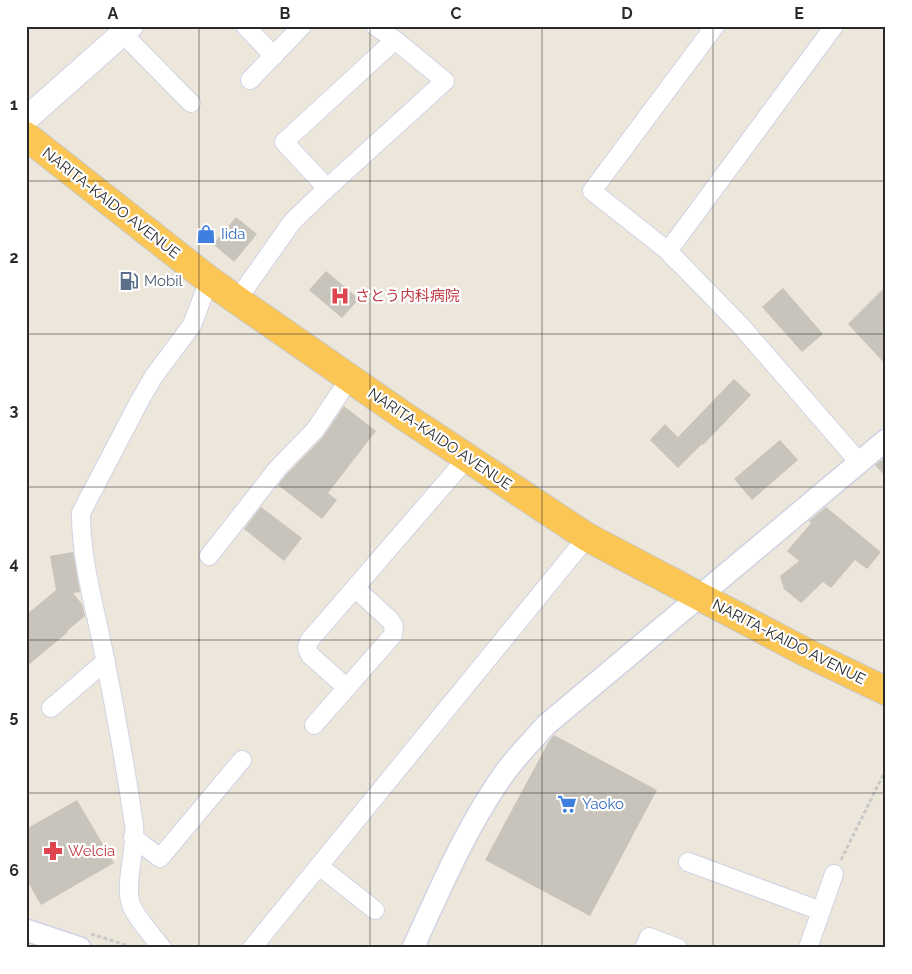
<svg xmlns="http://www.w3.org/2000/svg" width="912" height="974" viewBox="0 0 912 974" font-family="Raleway,'Noto Sans JP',sans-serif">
	<rect width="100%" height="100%" fill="#ede7db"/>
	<g fill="#c8c3bb">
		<polygon points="236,217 257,234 234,262 213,244"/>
		<polygon points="326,271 359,299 342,318 309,290"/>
		<polygon points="886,286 886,365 848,324"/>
		<polygon points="783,288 823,334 802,352 762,307"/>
		<polygon points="734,379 751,395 703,445 702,444 678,468 650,440 665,424 678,437"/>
		<polygon points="344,406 376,431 328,493 337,500 322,519 278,485 286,475 323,437"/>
		<polygon points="780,440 798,460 752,500 734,479"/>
		<polygon points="886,457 886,477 875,465"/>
		<polygon points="261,507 302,538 284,561 244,529"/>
		<polygon points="826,507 881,552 867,569 855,560 831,588 823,582 801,603 784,589 780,576 799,561 787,551 811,523 809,521"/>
		<polygon points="73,552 80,592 73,593 82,604 85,616 67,631 68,632 26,667 26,615 56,590 50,556"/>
		<polygon points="554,735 657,790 590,916 485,860 549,741"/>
		<polygon points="77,800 114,863 41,905 26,879 26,829"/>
	</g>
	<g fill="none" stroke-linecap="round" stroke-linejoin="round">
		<g stroke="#d0d2e4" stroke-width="20">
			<g id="minor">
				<polyline points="245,26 274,56"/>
				<polyline points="715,26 592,191 668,251 741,326 859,462"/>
				<polyline points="123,34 191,103"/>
				<polyline points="250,80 302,26"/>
				<polyline points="327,188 284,142 395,40"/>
				<polyline points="676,260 668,251 834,26"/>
				<polyline points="237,300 292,222 324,191 445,81 395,40 375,26"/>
				<polyline points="209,556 278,468 315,430 350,378"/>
				<polyline points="347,688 310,655 307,648 309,641 467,458"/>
				<polyline points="51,708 106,661"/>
				<polyline points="314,725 393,635 394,626 390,620 355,588"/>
				<polyline points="133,837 160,858 242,760"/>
				<polyline points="688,862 821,911"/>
				<polyline points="319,866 375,910"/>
				<path d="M162,948C153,936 133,915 130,901C125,879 137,847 134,825C126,770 116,714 105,659C96,611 81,563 81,513L140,400L154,376L192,325L209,280"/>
				<polyline points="252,948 587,537"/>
				<polyline points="644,948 649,937 678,948"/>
				<polyline points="808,948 834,874"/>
			</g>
		</g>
		<g stroke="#d0d2e4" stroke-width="24">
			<g id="tertiary">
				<polyline points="26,930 80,948"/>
				<path d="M413,948C441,887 467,825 506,771C518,755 533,740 546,725L886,440"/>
			</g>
		</g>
		<g stroke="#d0d2e4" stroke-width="26">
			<polyline id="secondary" points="26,119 131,26"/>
		</g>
		<g stroke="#c8c8c8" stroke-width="30">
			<polyline id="trunk" points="26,136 209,280 237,300 404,416 587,537 809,654 886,691"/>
		</g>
		<g stroke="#c8c8c8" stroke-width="3" stroke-dasharray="4 2.5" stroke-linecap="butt">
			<polyline points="841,860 886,769"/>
			<polyline points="91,934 135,948"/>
		</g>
		<use href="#minor" stroke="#fff" stroke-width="18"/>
		<use href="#tertiary" stroke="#fff" stroke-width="21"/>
		<use href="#secondary" stroke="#fff" stroke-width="24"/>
		<use href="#trunk" stroke="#fcc654" stroke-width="28"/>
	</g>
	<path fill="none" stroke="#2a2a2a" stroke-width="1" stroke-opacity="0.55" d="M199,26V948M370,26V948M542,26V948M713,26V948M26,181H886M26,334H886M26,487H886M26,640H886M26,793H886"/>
	<defs>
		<g id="shop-bare" transform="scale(1.5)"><path d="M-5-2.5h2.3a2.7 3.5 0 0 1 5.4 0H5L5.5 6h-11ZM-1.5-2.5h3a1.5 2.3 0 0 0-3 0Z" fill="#3f7fe0" stroke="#fff" stroke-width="2.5" paint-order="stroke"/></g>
		<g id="fuel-bare" transform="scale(1.5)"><path d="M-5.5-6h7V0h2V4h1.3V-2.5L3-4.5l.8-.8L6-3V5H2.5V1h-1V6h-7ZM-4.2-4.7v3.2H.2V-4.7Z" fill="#5c6f8a" stroke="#fff" stroke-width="2.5" paint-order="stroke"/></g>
		<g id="hospital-bare" transform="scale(1.5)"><path d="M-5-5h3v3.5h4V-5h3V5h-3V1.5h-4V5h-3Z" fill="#e0444e" stroke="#fff" stroke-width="2.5" paint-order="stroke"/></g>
		<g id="supermarket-bare" transform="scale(1.5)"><path d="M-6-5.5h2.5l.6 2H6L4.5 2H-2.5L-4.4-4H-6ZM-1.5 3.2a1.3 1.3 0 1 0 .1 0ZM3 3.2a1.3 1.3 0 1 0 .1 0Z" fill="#3f7fe0" stroke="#fff" stroke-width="2.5" paint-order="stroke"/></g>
		<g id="pharmacy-bare" transform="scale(1.5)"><path d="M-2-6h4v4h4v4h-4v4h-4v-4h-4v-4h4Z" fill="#e0444e" stroke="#fff" stroke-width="2.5" paint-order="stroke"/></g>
	</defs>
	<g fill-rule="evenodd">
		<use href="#shop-bare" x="206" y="234"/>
		<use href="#fuel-bare" x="129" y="281"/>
		<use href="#hospital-bare" x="340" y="296"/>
		<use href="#supermarket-bare" x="567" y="804"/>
		<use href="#pharmacy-bare" x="53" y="851"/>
	</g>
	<g text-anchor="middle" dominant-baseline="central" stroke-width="4.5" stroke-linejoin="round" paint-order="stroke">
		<g font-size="15" fill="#2a2a2a" stroke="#fff">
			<text transform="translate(111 203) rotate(38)">NARITA-KAIDO AVENUE</text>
			<text transform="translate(440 439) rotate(34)">NARITA-KAIDO AVENUE</text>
			<text transform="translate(789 642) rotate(27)">NARITA-KAIDO AVENUE</text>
		</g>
		<g font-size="15" fill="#366cbe" stroke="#fff" text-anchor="start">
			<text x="221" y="234">Iida</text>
			<text x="582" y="804">Yaoko</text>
		</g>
		<g font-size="15" fill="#4e5e75" stroke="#fff" text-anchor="start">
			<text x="144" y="281">Mobil</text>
		</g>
		<g font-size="15" fill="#be3a42" stroke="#fff" text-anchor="start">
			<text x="355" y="296">さとう内科病院</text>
			<text x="68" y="851">Welcia</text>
		</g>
	</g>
	<rect width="912" height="974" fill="none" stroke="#ffffff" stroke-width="55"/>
	<rect x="28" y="28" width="856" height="918" fill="none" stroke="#2a2a2a" stroke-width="2"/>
	<g font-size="16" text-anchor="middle" font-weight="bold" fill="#2a2a2a">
		<text x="113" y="19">A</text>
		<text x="285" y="19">B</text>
		<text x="456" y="19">C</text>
		<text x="627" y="19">D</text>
		<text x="799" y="19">E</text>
		<text x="14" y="110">1</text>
		<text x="14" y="263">2</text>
		<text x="14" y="416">3</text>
		<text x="14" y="569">4</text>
		<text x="14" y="722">5</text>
		<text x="14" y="876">6</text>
	</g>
</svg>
